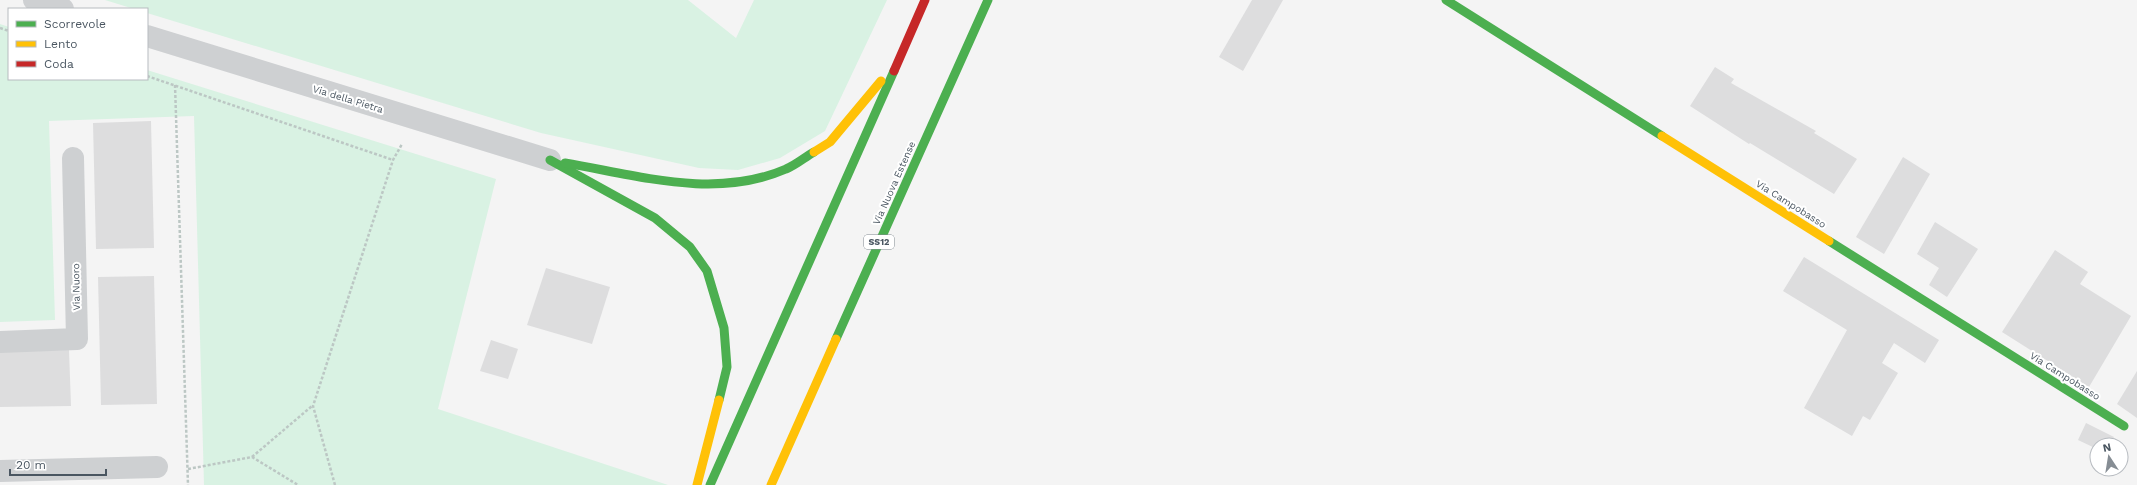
<svg xmlns="http://www.w3.org/2000/svg" width="2137" height="485" viewBox="0 0 2137 485" font-family="'Work Sans',sans-serif">
	<rect width="100%" height="100%" fill="#f4f4f4"/>
	<g fill="#d9f2e3">
		<polygon points="105,0 688,0 736,38 754,0 887,0 825,131 780,158 738,170 699,168 541,133 147,13 147,9 134,9"/>
		<polygon points="0,24 9,27 9,79 147,79 147,70 496,179 438,409 668,485 204,485 194,116 49,121 55,320 0,322"/>
	</g>
	<g fill="#ddddde">
		<polygon points="1252,0 1283,0 1243,71 1219,57"/>
		<polygon points="1715,67 1734,79 1731,83 1816,131 1814,133 1857,159 1834,194 1750,143 1749,144 1690,106"/>
		<polygon points="151,121 154,248 96,249 93,123"/>
		<polygon points="1903,157 1930,174 1884,254 1856,237"/>
		<polygon points="1935,222 1978,249 1947,297 1929,285 1939,268 1917,254"/>
		<polygon points="2055,250 2088,272 2080,284 2131,316 2089,387 2002,332"/>
		<polygon points="1804,257 1939,340 1925,363 1894,343 1882,363 1898,373 1870,420 1863,416 1852,436 1804,408 1847,330 1783,291"/>
		<polygon points="546,268 610,287 592,344 527,325"/>
		<polygon points="154,276 157,404 101,405 98,277"/>
		<polygon points="491,340 518,349 508,379 480,371"/>
		<polygon points="69,350 71,406 0,407 0,351"/>
		<polygon points="2137,371 2137,418 2117,404"/>
		<polygon points="2086,423 2114,437 2110,445 2097,445 2097,449 2078,440"/>
	</g>
	<g fill="none" stroke-linecap="round" stroke-linejoin="round">
		<g stroke="#bcc7c4" stroke-width="2.5" stroke-dasharray="3 2" stroke-linecap="butt">
			<polyline points="0,28 9,31"/>
			<polyline points="147,76 393,160"/>
			<polyline points="175,85 188,485"/>
			<polyline points="252,457 312,406"/>
			<polyline points="188,469 252,457 298,485"/>
			<polyline points="335,485 313,406 393,160 402,144"/>
		</g>
		<g stroke="#ced0d2" stroke-width="22">
			<polyline points="34,0 63,9"/>
			<polyline points="147,36 550,160"/>
			<polyline points="0,342 77,339 73,158"/>
			<polyline points="0,471 157,467"/>
		</g>
		<g stroke="#4caf50" stroke-width="9">
			<polyline points="1446,0 1662,136"/>
			<polyline points="550,160 655,218 690,247 707,271 724,328 727,367 719,400"/>
			<path d="M565,163C637,175 715,200 786,169C796,165 805,157 814,152"/>
			<polyline points="1829,241 2124,426"/>
			<polyline points="836,339 988,0"/>
			<polyline points="710,485 894,71"/>
		</g>
		<g stroke="#ffc107" stroke-width="9">
			<polyline points="1662,136 1829,241"/>
			<polyline points="814,152 830,142 881,81"/>
			<polyline points="697,485 719,400"/>
			<polyline points="771,485 836,339"/>
		</g>
		<polyline stroke="#c62828" stroke-width="9" points="894,71 925,0"/>
	</g>
	<g text-anchor="middle" dominant-baseline="central" stroke-width="4" stroke-linejoin="round" paint-order="stroke">
		<rect fill="#fff" stroke="#808990" stroke-width="1" x="864" y="235" width="30" height="14" rx="3"/>
		<g font-size="9" font-weight="bold" fill="#4a5661">
			<text x="879" y="242">SS12</text>
		</g>
		<g font-size="10" fill="#4a5661" stroke="#fff">
			<text transform="translate(348 99) rotate(17)">Via della Pietra</text>
			<text transform="translate(894 183) rotate(-66)">Via Nuova Estense</text>
			<text transform="translate(1791 204) rotate(32)">Via Campobasso</text>
			<text transform="translate(76 287) rotate(-91)">Via Nuoro</text>
			<text transform="translate(2065 376) rotate(32)">Via Campobasso</text>
		</g>
	</g>
	<rect x="8" y="8" width="140" height="72" fill="#ffffff" stroke="#b7bbc0"/>
	<rect x="16" y="21" width="20" height="6" fill="#4caf50" stroke="#b7bbc0"/>
	<text x="44" y="28" font-size="12" fill="#4a5661">Scorrevole</text>
	<rect x="16" y="41" width="20" height="6" fill="#ffc107" stroke="#b7bbc0"/>
	<text x="44" y="48" font-size="12" fill="#4a5661">Lento</text>
	<rect x="16" y="61" width="20" height="6" fill="#c62828" stroke="#b7bbc0"/>
	<text x="44" y="68" font-size="12" fill="#4a5661">Coda</text>
	<g transform="translate(2109 457) rotate(348)"><circle r="19" fill="#ffffff" stroke="#b7bbc0"/>
	<path d="M0-3L7 15L0 10L-7 15Z" fill="#868d94"/>
	<text y="-6" font-size="11" font-weight="bold" text-anchor="middle" fill="#4a5661">N</text>
	</g>
	<path d="M10 469v6h96v-6" fill="none" stroke="#4a5661" stroke-width="2"/>
	<text x="16" y="469" font-size="12" fill="#4a5661" stroke="#ffffff" stroke-width="3" paint-order="stroke">20 m</text>
</svg>
